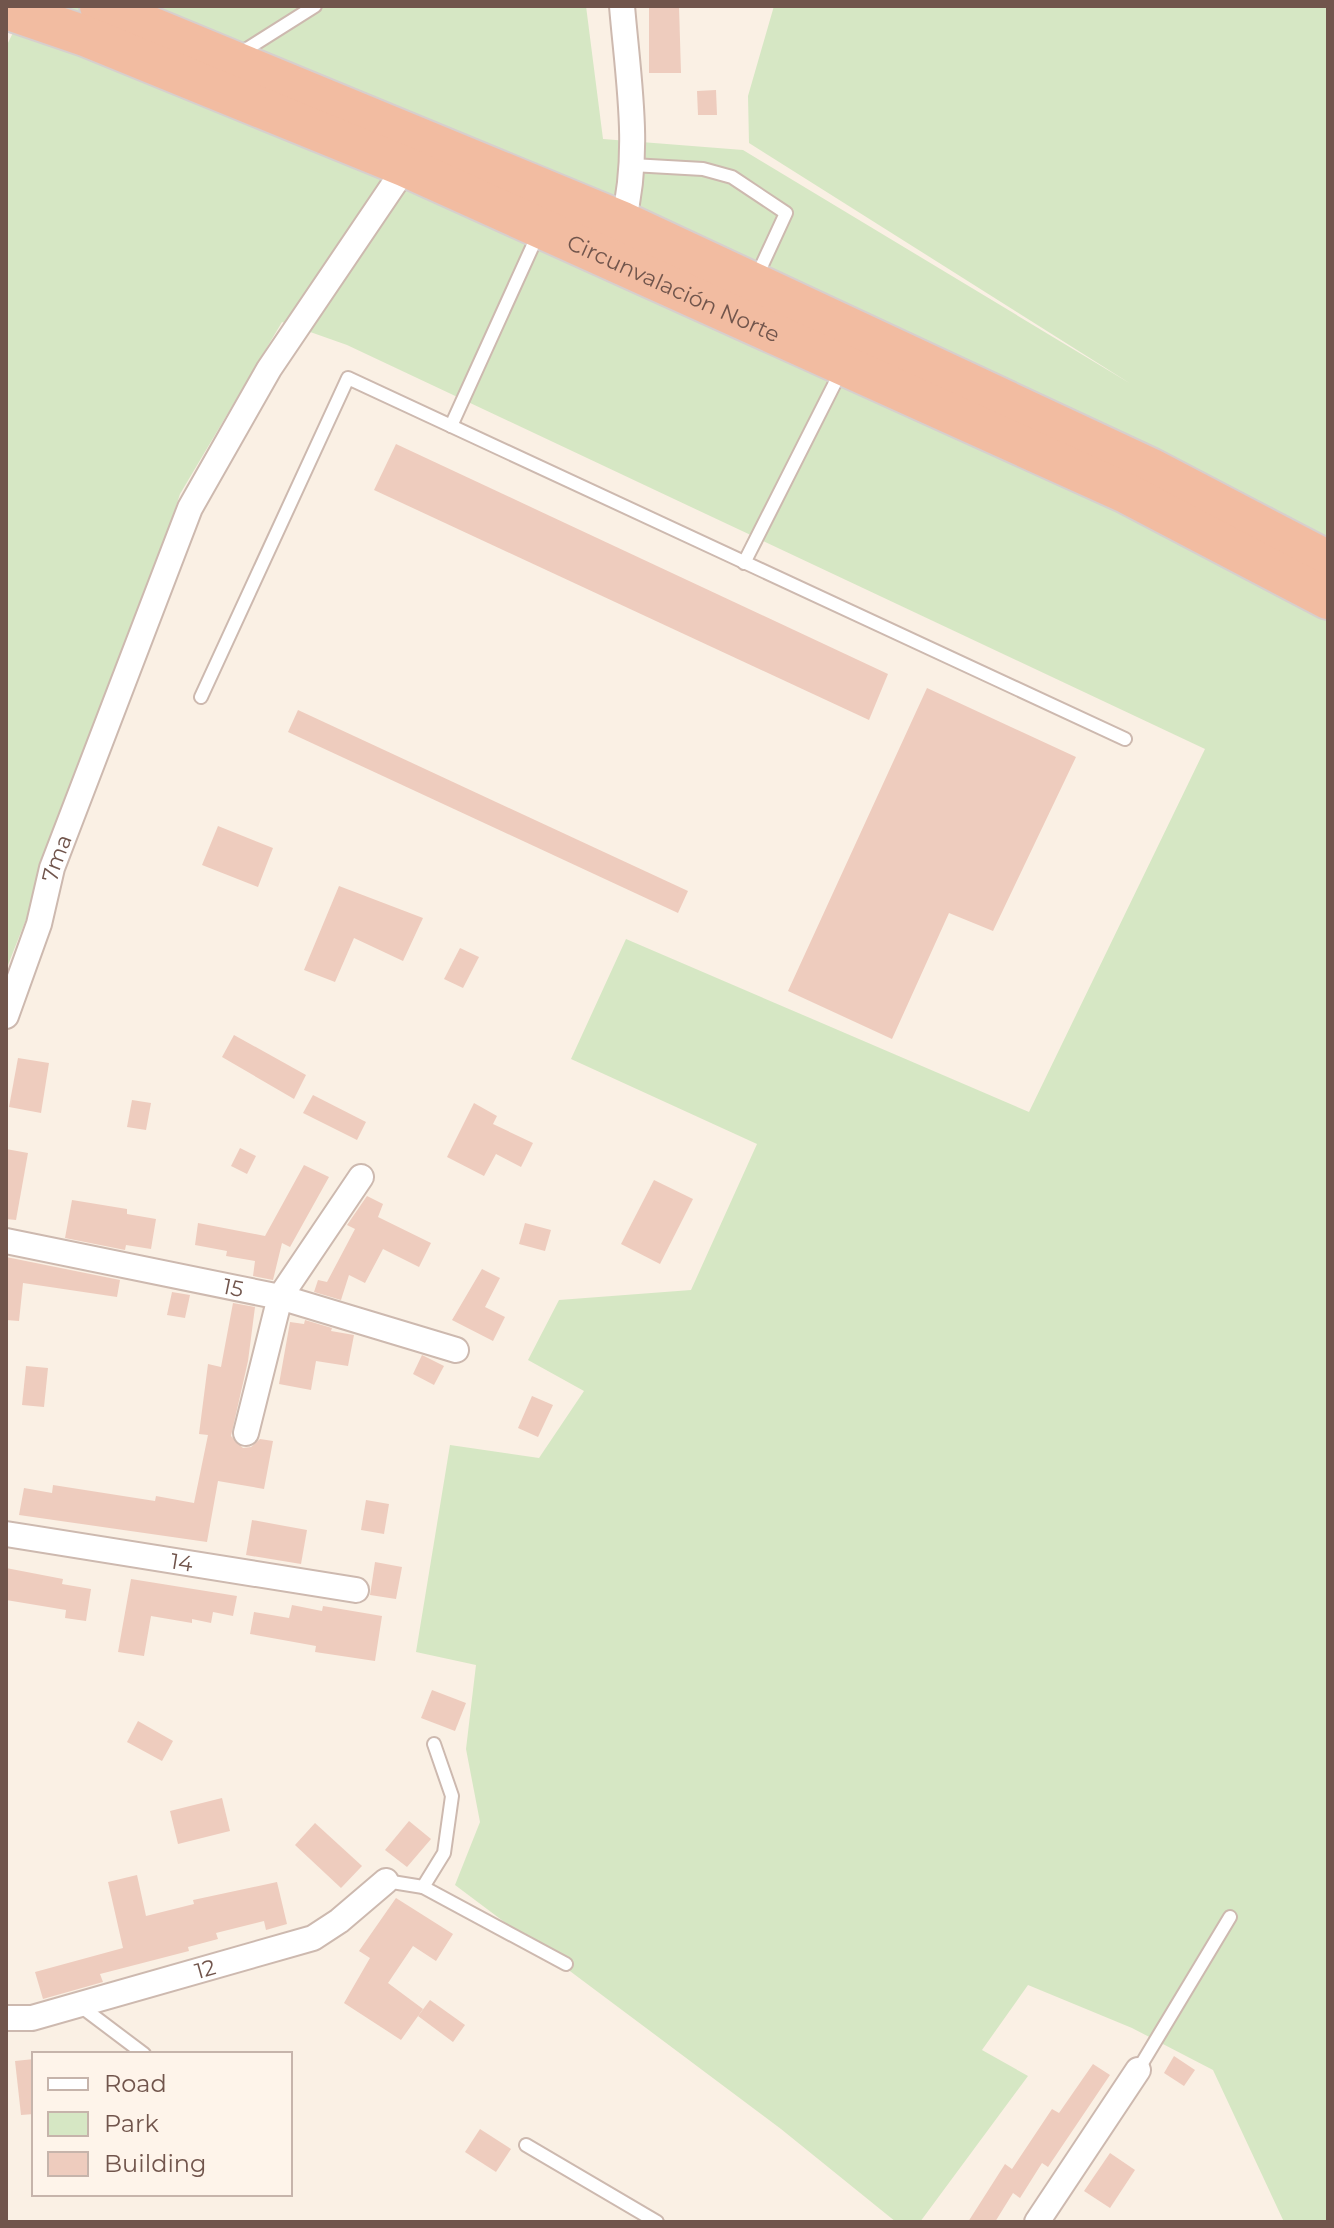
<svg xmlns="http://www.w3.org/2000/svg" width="1334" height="2228" viewBox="0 0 1334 2228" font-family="Montserrat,sans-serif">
	<rect width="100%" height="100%" fill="#faf0e4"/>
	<polygon fill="#d6e7c4" points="26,6 586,6 603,139 743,150 1131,384 749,143 748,96 774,6 1328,6 1328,2222 1284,2222 1213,2070 1132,2028 1028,1985 982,2050 1028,2076 920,2222 896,2222 781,2129 455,1885 480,1822 466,1749 476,1665 416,1652 450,1445 539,1458 584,1391 528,1360 559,1300 691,1290 757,1144 571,1059 626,939 1029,1112 1205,749 347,345 282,322 180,494 112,702 6,970 6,47"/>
	<g fill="#eeccbe">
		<polygon points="649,6 679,6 681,73 649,73"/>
		<polygon points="716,90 717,115 698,115 697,91"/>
		<polygon points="396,444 888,674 869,720 374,490"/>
		<polygon points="927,688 1076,757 993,931 949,913 892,1039 788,991"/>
		<polygon points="298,710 688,891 678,913 288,732"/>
		<polygon points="218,826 273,848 258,887 202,865"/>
		<polygon points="339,886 423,918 403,961 354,938 335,982 304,970"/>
		<polygon points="460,948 479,957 463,988 444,979"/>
		<polygon points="234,1035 306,1075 294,1099 222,1057"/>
		<polygon points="18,1058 49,1063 41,1113 9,1107"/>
		<polygon points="313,1095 366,1122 357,1140 303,1113"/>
		<polygon points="132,1100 151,1103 146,1130 127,1127"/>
		<polygon points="474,1103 497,1116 493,1124 533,1143 521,1167 496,1154 484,1176 447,1157"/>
		<polygon points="240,1148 256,1156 247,1174 231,1166"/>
		<polygon points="6,1149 28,1153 16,1220 6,1219"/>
		<polygon points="304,1165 329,1177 290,1247 282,1243 273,1280 253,1276 255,1261 226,1256 227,1251 195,1245 198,1223 265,1236"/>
		<polygon points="654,1180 693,1199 660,1264 621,1244"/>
		<polygon points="367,1196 383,1204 378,1217 431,1243 419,1267 383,1249 365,1283 349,1275 341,1300 314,1292 318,1280 327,1282 355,1229 347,1225"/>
		<polygon points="72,1200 127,1209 127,1214 156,1219 151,1249 126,1245 125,1250 65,1238"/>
		<polygon points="525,1223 551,1230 545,1251 519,1244"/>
		<polygon points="6,1257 120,1280 117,1297 23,1283 19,1321 6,1320"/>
		<polygon points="482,1269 500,1278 485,1307 505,1317 493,1341 452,1320"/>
		<polygon points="172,1292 190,1295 185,1318 167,1315"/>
		<polygon points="233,1303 255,1307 248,1361 231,1436 243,1448 251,1447 260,1439 273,1441 264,1489 218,1481 207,1542 19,1515 24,1488 52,1493 53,1485 155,1501 156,1496 194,1503 208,1435 199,1434 208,1364 221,1367"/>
		<polygon points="305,1320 332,1328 331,1331 354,1335 348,1366 316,1361 311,1390 279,1384 290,1322 304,1324"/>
		<polygon points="422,1355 444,1366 434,1385 413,1374"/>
		<polygon points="26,1366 48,1368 44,1407 22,1405"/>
		<polygon points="532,1396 553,1405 538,1437 518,1428"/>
		<polygon points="366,1500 389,1504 384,1534 361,1530"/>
		<polygon points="252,1520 307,1530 301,1564 246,1555"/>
		<polygon points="375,1562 402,1567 396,1599 370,1595"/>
		<polygon points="6,1568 63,1579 62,1584 91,1589 86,1621 65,1618 66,1610 6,1600"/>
		<polygon points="131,1579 237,1596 233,1616 213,1612 211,1623 192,1619 192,1623 151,1616 144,1656 118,1652"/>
		<polygon points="292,1605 322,1611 323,1606 382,1616 375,1661 315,1652 316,1646 250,1634 254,1612 289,1618"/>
		<polygon points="432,1690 466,1703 455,1731 421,1718"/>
		<polygon points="138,1721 173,1741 162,1761 127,1742"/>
		<polygon points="222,1798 230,1831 178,1844 170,1811"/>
		<polygon points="409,1821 431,1839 407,1867 385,1850"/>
		<polygon points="315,1823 362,1866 341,1888 295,1845"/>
		<polygon points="137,1875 146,1916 194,1904 193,1900 277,1882 287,1924 266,1930 264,1921 216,1933 218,1939 188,1947 189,1951 100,1974 103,1982 43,1999 35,1972 123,1948 108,1882"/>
		<polygon points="396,1898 453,1934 436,1961 413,1946 388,1983 423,2009 401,2040 344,2003 370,1958 359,1951"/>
		<polygon points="430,2000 465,2025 453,2042 418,2016"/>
		<polygon points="1174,2056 1195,2070 1184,2086 1164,2073"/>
		<polygon points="34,2059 34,2114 21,2115 15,2061"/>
		<polygon points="1093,2064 1110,2075 1048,2167 1042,2163 1020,2198 1013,2193 995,2222 968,2222 1005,2164 1012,2169 1052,2109 1059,2113"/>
		<polygon points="480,2129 511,2149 496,2172 465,2152"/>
		<polygon points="1110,2153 1135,2170 1110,2208 1084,2191"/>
	</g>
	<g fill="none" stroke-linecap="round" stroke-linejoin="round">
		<g stroke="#cdb9af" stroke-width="16">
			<g id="service">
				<polyline points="239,54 315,6"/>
				<polyline points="632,165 703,169 732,177 786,213 756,278"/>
				<polyline points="451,426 539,232"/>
				<polyline points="744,563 841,371"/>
				<polyline points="201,697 348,378 1125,739"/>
				<polyline points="386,1881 423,1887 444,1853 452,1796 434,1744"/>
				<polyline points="423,1887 566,1964"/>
				<polyline points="79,2005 144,2054"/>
				<polyline points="1138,2070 1230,1917"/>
				<polyline points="526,2145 657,2222"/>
			</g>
		</g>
		<g stroke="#cdb9af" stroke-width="28">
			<g id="minor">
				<path d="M622,6C628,78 641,151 623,222"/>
				<path id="s1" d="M6,1016L39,924L52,868L190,508L269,369L413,156"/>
				<path id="s2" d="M6,1241L280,1297L456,1350"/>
				<polyline points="246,1433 280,1297 361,1177"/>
				<path id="s3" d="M6,1534L356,1590"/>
				<path id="s4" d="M6,2018H32L313,1938L339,1921L386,1881"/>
				<polyline points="1037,2222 1138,2070"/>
			</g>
		</g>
		<g stroke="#d7cfcd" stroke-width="44">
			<g id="trunk">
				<polyline points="100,6 623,222 1150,468 1328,561"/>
				<path id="s5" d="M6,9L85,36L406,167L1126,493L1328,599"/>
			</g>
		</g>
		<use href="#service" stroke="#fff" stroke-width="12"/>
		<use href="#minor" stroke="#fff" stroke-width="24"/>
		<use href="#trunk" stroke="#f2bca1" stroke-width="40"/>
	</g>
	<g text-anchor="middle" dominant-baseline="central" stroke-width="6" stroke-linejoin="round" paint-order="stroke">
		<g font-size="22" fill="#71554c" stroke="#fef4ea">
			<text stroke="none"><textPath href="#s5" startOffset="724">Circunvalación Norte</textPath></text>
			<text stroke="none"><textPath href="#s1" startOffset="166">7ma</textPath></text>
			<text stroke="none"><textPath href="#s2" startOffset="232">15</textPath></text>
			<text stroke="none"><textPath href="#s3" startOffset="178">14</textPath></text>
			<text stroke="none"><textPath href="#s4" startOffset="206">12</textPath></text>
		</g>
	</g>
	<rect width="1334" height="2228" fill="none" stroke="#71554c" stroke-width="16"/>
	<rect x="32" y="2052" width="260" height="144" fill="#fef4ea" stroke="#c6b4ab" stroke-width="2"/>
	<rect x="48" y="2078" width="40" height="12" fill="#ffffff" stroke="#c6b4ab" stroke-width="2"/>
	<text x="104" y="2092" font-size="24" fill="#71554c">Road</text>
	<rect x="48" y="2112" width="40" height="24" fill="#d6e7c4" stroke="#c6b4ab" stroke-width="2"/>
	<text x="104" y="2132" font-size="24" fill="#71554c">Park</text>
	<rect x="48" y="2152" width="40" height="24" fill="#eeccbe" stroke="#c6b4ab" stroke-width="2"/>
	<text x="104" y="2172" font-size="24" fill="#71554c">Building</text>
</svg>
